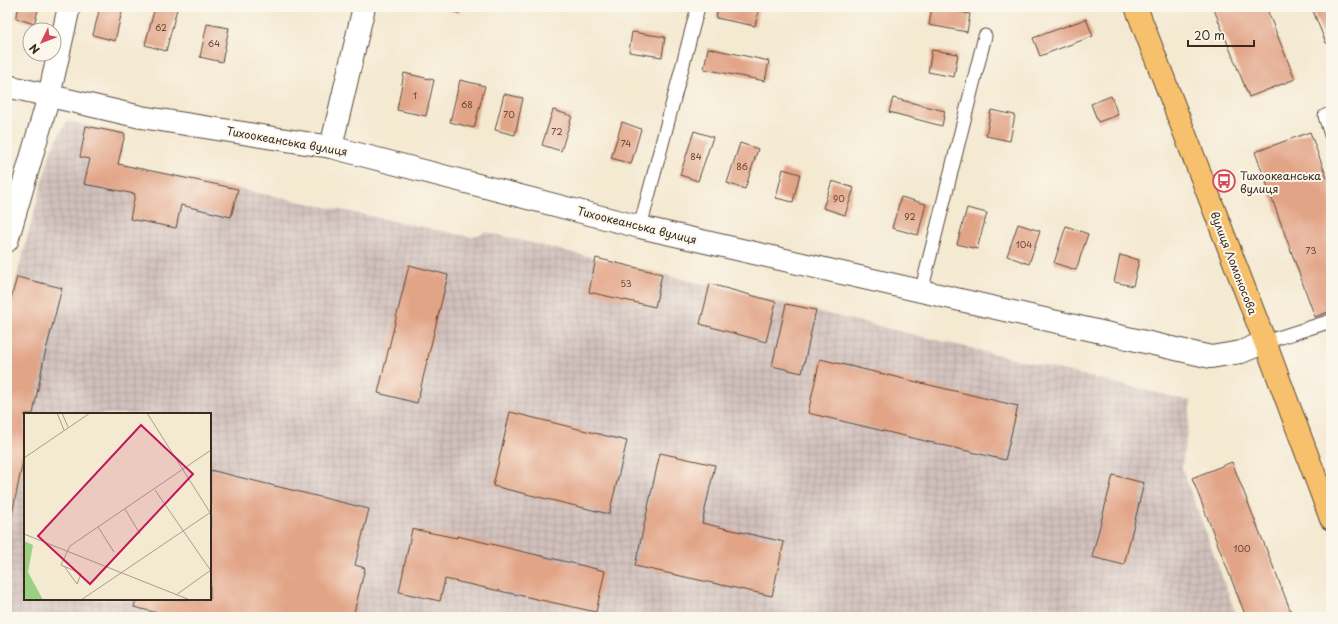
<svg xmlns="http://www.w3.org/2000/svg" width="1338" height="624" viewBox="0 0 1338 624" font-family="'Playpen Sans',sans-serif">
	<defs>
		<pattern id="industrial-grid" width="8" height="8" patternUnits="userSpaceOnUse"><rect width="8" height="8" fill="#d1c0bc"/><path d="M0 4h8M4 0v8" fill="none" stroke="#b4a5a1"/></pattern>
	</defs>
	<rect width="100%" height="100%" fill="#fbf7ec"/>
	<filter id="ink" filterUnits="userSpaceOnUse"><feTurbulence type="fractalNoise" baseFrequency=".025" numOctaves="2"/><feDisplacementMap in="SourceGraphic" scale="8" xChannelSelector="R" yChannelSelector="G"/><feConvolveMatrix kernelMatrix="1 2 1 2 8 2 1 2 1" color-interpolation-filters="sRGB"/></filter>
	<filter id="wash" filterUnits="userSpaceOnUse"><feTurbulence type="fractalNoise" baseFrequency=".012" numOctaves="4" result="noise"/><feDisplacementMap in="SourceGraphic" scale="16" xChannelSelector="R" yChannelSelector="G"/><feGaussianBlur stdDeviation="0.9" result="paint"/><feColorMatrix in="noise" values="0 0 0 0 0 0 0 0 0 0 0 0 0 0 0 0 0 1.4 0 .05"/><feComposite in="paint" operator="in"/></filter>
	<g filter="url(#wash)">
		<rect width="100%" height="100%" fill="#f4e9d1"/>
		<path fill="url(#industrial-grid)" fill-rule="evenodd" d="M67,121L125,134L119,164L471,237L486,232L1191,401L1182,468L1237,617H7V313L51,150ZM25,414H210V599H25Z"/>
		<g id="blocks">
			<g fill="#e2a487">
				<polygon points="19,7 39,7 34,24 16,18"/>
				<polygon points="100,7 123,7 115,41 93,35"/>
				<polygon points="155,7 169,7 177,9 166,51 145,45"/>
				<polygon points="438,7 460,7 459,13"/>
				<polygon points="652,7 668,7 667,10"/>
				<polygon points="718,7 759,8 755,26 716,18"/>
				<polygon points="932,7 970,14 967,32 929,25"/>
				<polygon points="1213,7 1266,7 1295,79 1249,97"/>
				<polygon points="1324,7 1331,7 1331,42 1326,43 1313,11"/>
				<polygon points="1086,19 1093,36 1040,56 1033,38"/>
				<polygon points="207,24 229,28 222,62 200,57"/>
				<polygon points="632,32 665,37 662,57 629,52"/>
				<polygon points="708,48 769,61 765,81 704,69"/>
				<polygon points="932,50 958,54 954,77 928,72"/>
				<polygon points="404,73 434,80 426,116 397,110"/>
				<polygon points="460,80 485,86 474,128 450,122"/>
				<polygon points="504,94 523,98 515,135 495,130"/>
				<polygon points="1111,96 1118,115 1098,122 1091,104"/>
				<polygon points="893,98 945,111 942,126 889,112"/>
				<polygon points="553,110 572,116 561,151 542,145"/>
				<polygon points="991,110 1015,115 1010,141 986,136"/>
				<polygon points="622,122 641,129 631,164 611,158"/>
				<polygon points="86,126 125,134 118,164 238,189 231,217 181,205 176,228 130,219 135,194 84,184 90,159 80,157"/>
				<polygon points="694,131 713,137 698,181 680,175"/>
				<polygon points="1310,132 1331,189 1331,311 1315,317 1255,152"/>
				<polygon points="740,143 758,149 745,189 727,183"/>
				<polygon points="783,169 800,174 793,202 776,198"/>
				<polygon points="832,181 854,188 845,215 823,208"/>
				<polygon points="901,197 926,204 918,235 892,228"/>
				<polygon points="967,208 987,213 977,249 957,244"/>
				<polygon points="1018,224 1040,231 1029,264 1007,256"/>
				<polygon points="1066,226 1088,234 1076,270 1054,263"/>
				<polygon points="1120,255 1139,260 1133,286 1114,282"/>
				<polygon points="596,258 662,274 655,307 589,292"/>
				<polygon points="409,265 448,275 417,403 378,393"/>
				<polygon points="17,277 62,288 44,358 33,414 25,414 25,451 8,534 7,358 9,351 7,351 7,313"/>
				<polygon points="710,284 776,302 766,342 700,324"/>
				<polygon points="786,304 816,310 802,373 772,366"/>
				<polygon points="820,359 1018,406 1005,460 808,413"/>
				<polygon points="510,412 627,441 609,514 493,486"/>
				<polygon points="660,453 715,465 702,523 784,542 772,596 635,566"/>
				<polygon points="1232,462 1293,617 1246,617 1192,478"/>
				<polygon points="210,470 369,509 355,565 365,568 353,617 173,617 134,607 136,599 210,599"/>
				<polygon points="1113,475 1144,483 1124,565 1092,557"/>
				<polygon points="412,529 457,538 457,536 605,571 596,612 445,579 440,601 399,592"/>
			</g>
		</g>
	</g>
	<g filter="url(#ink)">
		<use href="#blocks" fill-opacity="0" stroke="#574739" stroke-width="1"/>
		<g fill="none" stroke-linecap="round" stroke-linejoin="round">
			<g stroke="#574739" stroke-width="15">
				<g id="lane">
					<polyline points="1331,114 1325,116 1331,135"/>
					<polyline points="640,227 698,7"/>
					<polyline points="921,292 985,36"/>
					<polyline points="1265,342 1331,321"/>
				</g>
			</g>
			<g stroke="#574739" stroke-width="24">
				<g id="street">
					<polyline points="7,86 141,117 331,147 640,227 1211,357 1241,352 1265,342"/>
					<polyline points="331,147 364,7"/>
					<polyline points="7,241 49,96 69,7"/>
				</g>
			</g>
			<g stroke="#574739" stroke-width="24">
				<polyline id="primary" points="1136,7 1265,342 1331,519"/>
			</g>
			<use href="#lane" stroke="#fff" stroke-width="13"/>
			<use href="#street" stroke="#fff" stroke-width="22"/>
			<use href="#primary" stroke="#f7c06c" stroke-width="22"/>
		</g>
	</g>
	<defs>
		<g id="bus-ring" transform="scale(1.15)"><circle r="9.5" fill="#fbf7ec" stroke="#d1495b" stroke-width="1.5"/><path d="M-5-6H5V4H4V6H2V4H-2V6H-4V4H-5ZM-3.5-4V0h7V-4ZM-3.5 1.2v1.5H-2V1.2ZM2 1.2v1.5H3.5V1.2Z" fill="#d1495b"/></g>
	</defs>
	<g fill-rule="evenodd">
		<use href="#bus-ring" x="1224" y="181"/>
	</g>
	<g text-anchor="middle" dominant-baseline="central" stroke-width="4" stroke-linejoin="round" paint-order="stroke">
		<g font-size="9" fill="#654838">
			<text x="161" y="27">62</text>
			<text x="214" y="43">64</text>
			<text x="415" y="95">1</text>
			<text x="467" y="104">68</text>
			<text x="509" y="114">70</text>
			<text x="557" y="131">72</text>
			<text x="626" y="143">74</text>
			<text x="696" y="156">84</text>
			<text x="742" y="166">86</text>
			<text x="839" y="198">90</text>
			<text x="910" y="216">92</text>
			<text x="1024" y="244">104</text>
			<text x="1311" y="250">73</text>
			<text x="626" y="283">53</text>
			<text x="1242" y="548">100</text>
		</g>
		<g font-size="11" fill="#3b2a1e" stroke="#fbf7ec">
			<text transform="translate(287 141) rotate(10)">Тихоокеанська вулиця</text>
			<text transform="translate(637 225) rotate(14)">Тихоокеанська вулиця</text>
			<text transform="translate(1234 263) rotate(69)">вулиця Ломоносова</text>
		</g>
		<g font-size="11" fill="#3b2a1e" stroke="#fbf7ec" text-anchor="start">
			<text x="1240" y="175">Тихоокеанська<tspan x="1240" dy="13">вулиця</tspan></text>
		</g>
	</g>
	<g transform="translate(24 413)">
		<rect width="187" height="187" fill="#f4e9d1"/>
		<path d="M0,128L9,132L4,159L19,187H0Z" fill="#99d082"/>
		<path fill="none" stroke="#aa9d89" stroke-width="1" d="M33,0L40,17M38,0L44,14M123,0L187,101M0,45L66,0M131,77L187,158M101,96L116,121M74,114L90,139M0,121L166,187M40,153L53,171L57,161L51,158L37,152L46,133L187,37M152,182L187,157M57,187L187,99"/>
		<path fill="#c2185b" fill-opacity="0.15" stroke="#c2185b" stroke-width="2" d="M117,12L169,61L66,171L14,123Z"/>
		<rect width="187" height="187" fill="none" stroke="#3b2a1e" stroke-width="2"/>
	</g>
	<rect width="1338" height="624" fill="none" stroke="#fbf7ec" stroke-width="24"/>
	<g transform="translate(42 42) rotate(227)"><circle r="19" fill="#fbf7ec" stroke="#aea59a"/>
	<path d="M0-3L7 15L0 10L-7 15Z" fill="#d1495b"/>
	<text y="-6" font-size="11" font-weight="bold" text-anchor="middle" fill="#3b2a1e">N</text>
	</g>
	<path d="M1188 40v6h66v-6" fill="none" stroke="#3b2a1e" stroke-width="2"/>
	<text x="1194" y="40" font-size="12" fill="#3b2a1e" stroke="#fbf7ec" stroke-width="3" paint-order="stroke">20 m</text>
</svg>
